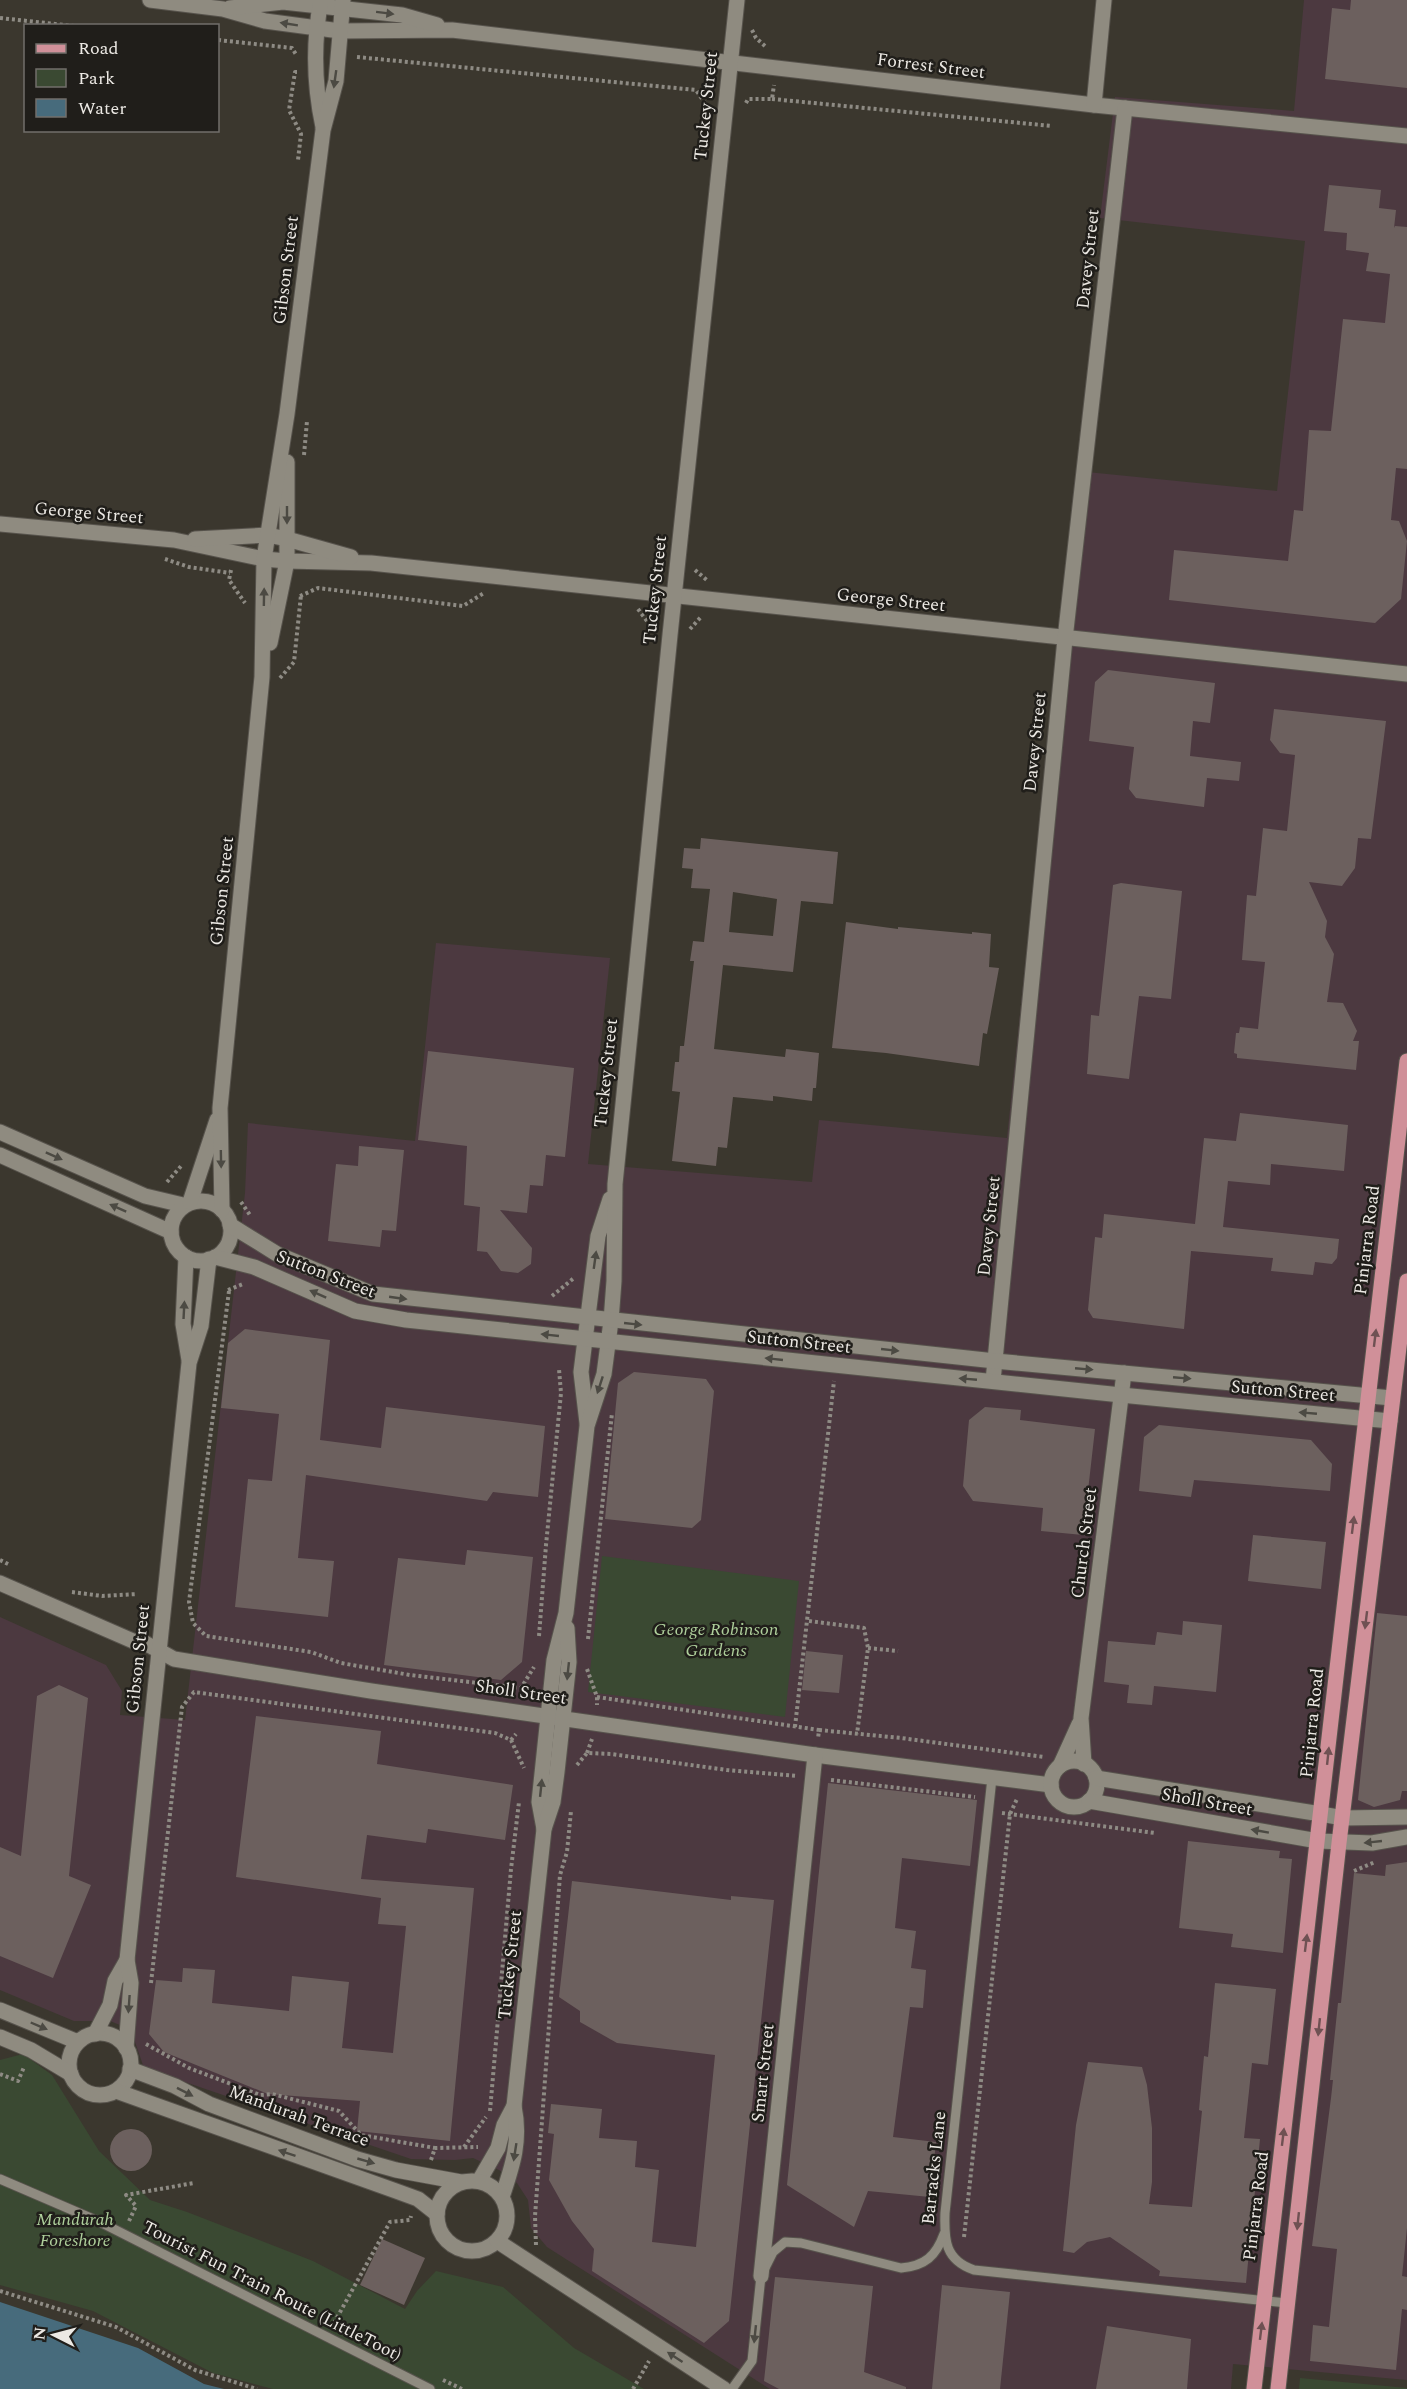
<svg xmlns="http://www.w3.org/2000/svg" width="1407" height="2389" viewBox="0 0 1407 2389" font-family="Spectral,serif">
	<rect width="100%" height="100%" fill="#3b372e"/>
	<polygon fill="#4c3940" points="1304,0 1407,0 1407,2380 1233,2364 1231,2389 770,2389 547,2247 531,2228 528,2200 517,2183 499,2170 473,2158 455,2160 411,2159 144,2068 135,2042 125,2027 110,2021 74,2021 0,1990 0,1617 106,1665 122,1691 120,1715 185,1720 245,1193 248,1123 415,1141 436,943 610,958 588,1164 812,1182 819,1120 1007,1138 1077,471 1277,491 1305,241 1100,218 1115,97 1294,111"/>
	<g fill="#3a4932">
		<polygon points="602,1556 799,1581 785,1717 588,1692"/>
		<polygon points="23,2054 52,2075 99,2151 150,2200 187,2212 313,2261 405,2309 417,2291 436,2271 503,2287 574,2348 644,2389 273,2389 213,2373 93,2311 0,2285 0,2060"/>
		<polygon points="1300,2378 1407,2388 1407,2389 1299,2389"/>
	</g>
	<polygon fill="#476b7c" points="0,2302 138,2348 204,2384 224,2389 0,2389"/>
	<g fill="#6c605e" fill-rule="evenodd">
		<polygon points="1351,0 1407,0 1407,88 1325,79 1332,8 1350,10"/>
		<polygon points="1329,185 1381,190 1379,208 1396,210 1394,228 1395,226 1407,227 1407,469 1396,468 1391,520 1399,521 1407,541 1401,599 1375,623 1169,600 1174,550 1288,561 1294,510 1303,511 1309,430 1331,431 1343,319 1385,323 1390,274 1366,271 1369,253 1346,250 1347,233 1324,231"/>
		<polygon points="1108,670 1215,683 1210,723 1193,721 1190,756 1241,762 1239,781 1207,778 1204,807 1136,798 1129,789 1134,747 1089,741 1095,682"/>
		<polygon points="1274,709 1386,721 1371,839 1358,838 1355,868 1342,886 1309,882 1327,921 1325,937 1334,954 1327,1002 1343,1003 1357,1031 1353,1041 1359,1041 1356,1070 1237,1058 1237,1054 1234,1053 1236,1033 1239,1033 1240,1027 1258,1029 1265,962 1242,960 1247,895 1256,896 1263,828 1287,831 1295,755 1280,753 1270,740"/>
		<path d="M701,838L838,852L833,904L801,901L793,972L723,965L714,1049L785,1057L786,1049L819,1053L816,1088H813L812,1101L773,1096V1101L733,1097L727,1148L718,1147L716,1166L672,1161L680,1092L672,1091L675,1062H679L680,1046H684L694,961H690L693,941L704,942L710,889L691,888L693,869L682,868L684,848L700,849ZM733,892L777,899L773,936L729,932Z"/>
		<polygon points="1121,883 1182,891 1171,999 1139,996 1129,1079 1087,1074 1091,1015 1099,1016 1113,885"/>
		<polygon points="846,922 898,929 898,927 972,934 972,932 991,934 989,967 999,968 987,1034 983,1033 979,1066 886,1053 832,1048"/>
		<polygon points="428,1051 574,1068 565,1157 546,1155 543,1186 530,1185 527,1213 500,1210 532,1248 531,1264 518,1273 501,1271 487,1252 477,1251 480,1207 464,1205 467,1146 418,1140"/>
		<polygon points="1240,1113 1348,1125 1344,1171 1271,1164 1270,1185 1228,1181 1223,1227 1339,1239 1337,1258 1332,1264 1315,1262 1313,1275 1271,1271 1273,1258 1191,1251 1184,1329 1093,1318 1088,1310 1095,1237 1102,1238 1104,1214 1195,1224 1204,1138 1236,1141"/>
		<polygon points="359,1146 404,1150 396,1231 382,1230 380,1247 328,1241 336,1164 358,1166"/>
		<polygon points="245,1329 330,1340 320,1440 381,1448 386,1407 545,1426 538,1497 493,1492 487,1501 306,1475 298,1558 334,1561 328,1617 235,1607 248,1479 272,1481 279,1414 221,1408 228,1343"/>
		<polygon points="634,1372 706,1379 714,1391 701,1520 692,1528 605,1519 618,1383"/>
		<polygon points="985,1407 1021,1410 1020,1420 1095,1429 1083,1535 1041,1531 1043,1508 973,1501 963,1486 969,1420"/>
		<polygon points="1159,1425 1311,1440 1332,1464 1330,1491 1194,1480 1191,1497 1139,1491 1144,1437"/>
		<polygon points="1253,1535 1326,1542 1321,1589 1248,1581"/>
		<polygon points="467,1550 533,1557 522,1662 501,1680 384,1665 398,1558 465,1565"/>
		<polygon points="1377,1613 1407,1616 1407,1791 1402,1791 1400,1800 1374,1807 1358,1800"/>
		<polygon points="1183,1621 1222,1625 1216,1692 1154,1686 1152,1705 1127,1703 1129,1685 1104,1682 1108,1641 1155,1645 1157,1632 1182,1635"/>
		<polygon points="806,1651 843,1655 839,1693 802,1690"/>
		<polygon points="59,1685 88,1698 69,1876 91,1885 53,1978 0,1956 0,1847 21,1856 37,1696"/>
		<polygon points="256,1716 381,1731 377,1764 513,1785 505,1840 428,1829 426,1843 367,1835 361,1879 474,1888 450,2141 357,2131 360,2101 268,2094 164,2052 149,2034 156,1980 182,1982 183,1968 215,1970 212,2003 289,2011 292,1976 349,1982 342,2048 393,2053 406,1926 378,1924 381,1898 236,1877"/>
		<polygon points="828,1783 977,1800 970,1866 902,1858 895,1928 916,1931 911,1968 926,1970 923,2008 910,2007 893,2137 936,2142 930,2197 868,2191 854,2227 787,2185"/>
		<polygon points="1188,1841 1280,1851 1279,1858 1292,1859 1283,1953 1231,1947 1233,1934 1179,1928"/>
		<polygon points="1407,1862 1407,2228 1402,2276 1407,2277 1407,2310 1402,2309 1396,2370 1310,2361 1313,2325 1329,2327 1337,2249 1312,2246 1331,2098 1333,2080 1330,2080 1338,2003 1341,2003 1354,1873 1385,1876 1386,1865"/>
		<polygon points="572,1881 731,1900 731,1896 774,1900 729,2321 704,2343 592,2271 594,2249 572,2221 549,2180 554,2134 548,2133 551,2104 602,2109 599,2138 637,2141 635,2167 659,2170 652,2242 696,2247 715,2055 617,2043 580,2022 580,2011 559,1997"/>
		<polygon points="1215,1983 1276,1989 1268,2065 1252,2063 1244,2138 1260,2139 1246,2283 1159,2276 1160,2271 1110,2237 1087,2242 1074,2253 1063,2251 1076,2125 1088,2062 1142,2067 1147,2085 1152,2128 1152,2182 1149,2204 1192,2207 1202,2111 1199,2110 1204,2056 1208,2057"/>
		<circle cx="131" cy="2150" r="21"/>
		<polygon points="382,2239 425,2258 404,2305 360,2285"/>
		<polygon points="775,2277 873,2286 864,2372 906,2387 906,2389 779,2389 764,2381"/>
		<polygon points="942,2285 1010,2292 1000,2389 932,2389"/>
		<polygon points="1107,2326 1191,2339 1187,2389 1096,2389"/>
	</g>
	<g fill="none" stroke-linecap="round" stroke-linejoin="round">
		<g stroke="#57534c" stroke-width="11">
			<g id="lane">
				<path d="M992,1778L945,2213C944,2240 945,2260 974,2270L1287,2303"/>
				<polyline points="0,2179 100,2222 430,2389"/>
				<path d="M732,2389L752,2361L761,2276L773,2252L785,2242L801,2243L901,2268C925,2266 936,2256 944,2234"/>
			</g>
		</g>
		<g stroke="#57534c" stroke-width="17">
			<g id="street">
				<polyline points="150,0 223,9 265,21 340,31 452,30 1094,105 1407,136"/>
				<polyline points="230,8 283,2 402,15 437,25"/>
				<polyline points="1094,105 1104,0"/>
				<polyline points="0,524 174,540 264,559 287,561 371,563 1407,674"/>
				<polyline points="195,539 268,535 287,539 351,557"/>
				<polyline points="993,1381 1065,639 1125,108"/>
				<polyline points="587,1423 581,1372 598,1236 610,1199"/>
				<polyline points="0,1583 133,1641 145,1643 174,1659 371,1691 815,1755 1051,1785"/>
				<circle cx="1074" cy="1784" r="23"/>
				<polyline points="1084,1764 1081,1718 1124,1373"/>
				<polyline points="1060,1766 1079,1724"/>
				<polyline points="1096,1778 1321,1814"/>
				<polyline points="1089,1801 1318,1841"/>
				<polyline points="544,1829 539,1802 554,1660 566,1613 587,1426 604,1374 611,1321 614,1281 615,1184 670,635 737,0"/>
				<polyline points="479,2181 498,2148 504,2125 514,2106"/>
				<path d="M502,2197C513,2165 521,2140 514,2106L544,1829L553,1802L557,1772L569,1662L567,1628"/>
				<polyline points="761,2276 815,1755"/>
			</g>
		</g>
		<g stroke="#57534c" stroke-width="17">
			<g id="secondary">
				<path d="M321,0C313,43 314,85 323,127"/>
				<polyline points="270,643 287,561 287,462"/>
				<polyline points="0,1132 145,1196 183,1205"/>
				<polyline points="0,1155 171,1232"/>
				<circle cx="201" cy="1231" r="30"/>
				<polyline points="190,1202 217,1120"/>
				<polyline points="222,1210 220,1108 262,677 264,559 287,414 323,130 336,81 343,0"/>
				<polyline points="230,1225 277,1254 373,1294 995,1361 1392,1398"/>
				<polyline points="186,1257 183,1324 189,1360"/>
				<polyline points="215,1257 254,1267 355,1311 406,1320 1121,1395 1390,1421"/>
				<polyline points="1321,1814 1343,1818 1407,1817"/>
				<polyline points="1318,1841 1372,1843 1407,1837"/>
				<polyline points="0,2010 78,2042"/>
				<circle cx="100" cy="2064" r="31"/>
				<polyline points="95,2034 110,2005 115,1981 127,1960"/>
				<polyline points="0,2037 31,2050 71,2074"/>
				<polyline points="126,2048 131,1983 127,1960 189,1363 201,1326 209,1259"/>
				<polyline points="130,2069 175,2086 209,2104 357,2159 396,2170 461,2182"/>
				<polyline points="116,2091 396,2191 418,2199 437,2214"/>
				<circle cx="472" cy="2216" r="35"/>
				<polyline points="497,2241 724,2389"/>
			</g>
		</g>
		<g stroke="#57534c" stroke-width="17">
			<g id="primary">
				<polyline points="1254,2389 1407,1061"/>
				<polyline points="1278,2389 1339,1843 1407,1281"/>
			</g>
		</g>
		<g stroke="#8e8b84" stroke-width="4" stroke-dasharray="3 3" stroke-linecap="butt">
			<polyline points="0,18 74,26"/>
			<polyline points="752,30 756,38 766,47"/>
			<polyline points="218,40 292,48 297,56"/>
			<polyline points="357,57 696,90 707,106"/>
			<polyline points="297,72 295,72 289,110 301,134 298,160"/>
			<polyline points="772,99 1052,126"/>
			<polyline points="746,103 748,99 772,99 774,85"/>
			<polyline points="304,455 307,421"/>
			<polyline points="165,559 189,567 230,573"/>
			<polyline points="231,570 229,580 245,603"/>
			<polyline points="695,570 708,581"/>
			<polyline points="300,596 318,588 463,606 484,593"/>
			<polyline points="638,609 653,629"/>
			<polyline points="690,629 701,617"/>
			<polyline points="280,678 294,662 301,595"/>
			<polyline points="167,1182 182,1165"/>
			<polyline points="241,1202 250,1215"/>
			<polyline points="228,1290 243,1284"/>
			<polyline points="229,1291 189,1602 193,1623 206,1636 311,1652 341,1663 410,1675 521,1688 534,1667"/>
			<polyline points="552,1296 574,1278"/>
			<polyline points="0,1560 10,1565"/>
			<polyline points="72,1592 102,1596 137,1594"/>
			<polyline points="809,1621 864,1628 868,1648 857,1734"/>
			<polyline points="539,1636 546,1545 561,1393 559,1369"/>
			<polyline points="588,1639 612,1413"/>
			<polyline points="868,1648 898,1651"/>
			<polyline points="587,1669 597,1697 597,1705"/>
			<polyline points="597,1697 819,1730 818,1739"/>
			<polyline points="795,1727 834,1381"/>
			<polyline points="819,1730 901,1738 1044,1757"/>
			<polyline points="511,1740 516,1734"/>
			<polyline points="587,1753 592,1739"/>
			<polyline points="577,1765 587,1753 611,1754 727,1770 797,1776"/>
			<polyline points="831,1780 975,1797"/>
			<polyline points="1002,1813 1155,1833"/>
			<polyline points="1354,1871 1375,1862"/>
			<polyline points="151,1983 182,1707 194,1692 495,1733 511,1740 524,1768"/>
			<polyline points="146,2044 189,2068 260,2095 272,2094 339,2111 361,2135 435,2148"/>
			<polyline points="0,2074 18,2081 24,2067"/>
			<polyline points="490,2111 511,1869 519,1802"/>
			<polyline points="464,2147 486,2117"/>
			<polyline points="431,2160 435,2148 478,2147"/>
			<polyline points="129,2221 136,2206 126,2195 194,2183"/>
			<polyline points="964,2237 1010,1814 1017,1799"/>
			<polyline points="536,2245 535,2216 560,1875 567,1852 571,1811"/>
			<polyline points="0,2291 116,2327 195,2370 257,2389"/>
			<polyline points="334,2323 390,2222 410,2220 411,2216"/>
			<polyline points="443,2380 462,2389"/>
			<polyline points="633,2389 649,2361"/>
		</g>
		<use href="#lane" stroke="#8f8b80" stroke-width="9"/>
		<use href="#street" stroke="#8f8b80" stroke-width="15"/>
		<use href="#secondary" stroke="#8f8b80" stroke-width="15"/>
		<use href="#primary" stroke="#d09099" stroke-width="15"/>
	</g>
	<defs><path id="oneway-solid" d="M-6-.8H1V-3.2L6.5 0L1 3.2V.8H-6Z" transform="scale(1.5)"/></defs>
	<g fill="#4c4a43">
		<use href="#oneway-solid" transform="translate(385 13) rotate(7)"/>
		<use href="#oneway-solid" transform="translate(289 24) rotate(-171)"/>
		<use href="#oneway-solid" transform="translate(335 79) rotate(98)"/>
		<use href="#oneway-solid" transform="translate(287 515) rotate(90)"/>
		<use href="#oneway-solid" transform="translate(264 597) rotate(-89)"/>
		<use href="#oneway-solid" transform="translate(54 1156) rotate(24)"/>
		<use href="#oneway-solid" transform="translate(221 1159) rotate(89)"/>
		<use href="#oneway-solid" transform="translate(118 1208) rotate(-156)"/>
		<use href="#oneway-solid" transform="translate(595 1260) rotate(-82)"/>
		<use href="#oneway-solid" transform="translate(318 1294) rotate(-156)"/>
		<use href="#oneway-solid" transform="translate(398 1298) rotate(8)"/>
		<use href="#oneway-solid" transform="translate(184 1310) rotate(-87)"/>
		<use href="#oneway-solid" transform="translate(633 1324) rotate(6)"/>
		<use href="#oneway-solid" transform="translate(550 1335) rotate(-174)"/>
		<use href="#oneway-solid" transform="translate(890 1350) rotate(6)"/>
		<use href="#oneway-solid" transform="translate(774 1359) rotate(-174)"/>
		<use href="#oneway-solid" transform="translate(1084 1369) rotate(5)"/>
		<use href="#oneway-solid" transform="translate(1182 1378) rotate(5)"/>
		<use href="#oneway-solid" transform="translate(968 1379) rotate(-175)"/>
		<use href="#oneway-solid" transform="translate(600 1385) rotate(108)"/>
		<use href="#oneway-solid" transform="translate(1308 1413) rotate(-175)"/>
		<use href="#oneway-solid" transform="translate(568 1671) rotate(96)"/>
		<use href="#oneway-solid" transform="translate(541 1788) rotate(-84)"/>
		<use href="#oneway-solid" transform="translate(1260 1831) rotate(-170)"/>
		<use href="#oneway-solid" transform="translate(1373 1842) rotate(174)"/>
		<use href="#oneway-solid" transform="translate(129 2004) rotate(94)"/>
		<use href="#oneway-solid" transform="translate(39 2026) rotate(23)"/>
		<use href="#oneway-solid" transform="translate(185 2092) rotate(27)"/>
		<use href="#oneway-solid" transform="translate(515 2152) rotate(99)"/>
		<use href="#oneway-solid" transform="translate(287 2153) rotate(-161)"/>
		<use href="#oneway-solid" transform="translate(366 2161) rotate(16)"/>
		<use href="#oneway-solid" transform="translate(755 2334) rotate(96)"/>
		<use href="#oneway-solid" transform="translate(675 2357) rotate(-147)"/>
	</g>
	<g fill="#6f5153">
		<use href="#oneway-solid" transform="translate(1375 1338) rotate(-83)"/>
		<use href="#oneway-solid" transform="translate(1353 1525) rotate(-83)"/>
		<use href="#oneway-solid" transform="translate(1366 1620) rotate(97)"/>
		<use href="#oneway-solid" transform="translate(1328 1756) rotate(-84)"/>
		<use href="#oneway-solid" transform="translate(1306 1943) rotate(-83)"/>
		<use href="#oneway-solid" transform="translate(1319 2027) rotate(96)"/>
		<use href="#oneway-solid" transform="translate(1283 2137) rotate(-83)"/>
		<use href="#oneway-solid" transform="translate(1298 2221) rotate(96)"/>
		<use href="#oneway-solid" transform="translate(1261 2331) rotate(-83)"/>
	</g>
	<g text-anchor="middle" dominant-baseline="central" stroke-width="5" stroke-linejoin="round" paint-order="stroke">
		<g font-size="18" fill="#ece9e4" stroke="#201e1a">
			<text transform="translate(931 66) rotate(7)">Forrest Street</text>
			<text transform="translate(706 106) rotate(-84)">Tuckey Street</text>
			<text transform="translate(1088 259) rotate(-84)">Davey Street</text>
			<text transform="translate(286 270) rotate(-83)">Gibson Street</text>
			<text transform="translate(89 513) rotate(5)">George Street</text>
			<text transform="translate(655 590) rotate(-84)">Tuckey Street</text>
			<text transform="translate(891 600) rotate(6)">George Street</text>
			<text transform="translate(1035 742) rotate(-84)">Davey Street</text>
			<text transform="translate(222 891) rotate(-84)">Gibson Street</text>
			<text transform="translate(606 1073) rotate(-84)">Tuckey Street</text>
			<text transform="translate(989 1226) rotate(-84)">Davey Street</text>
			<text transform="translate(1367 1240) rotate(-83)">Pinjarra Road</text>
			<text transform="translate(326 1274) rotate(21)">Sutton Street</text>
			<text transform="translate(799 1342) rotate(6)">Sutton Street</text>
			<text transform="translate(1283 1391) rotate(5)">Sutton Street</text>
			<text transform="translate(1084 1543) rotate(-83)">Church Street</text>
			<text transform="translate(138 1659) rotate(-84)">Gibson Street</text>
			<text transform="translate(521 1692) rotate(8)">Sholl Street</text>
			<text transform="translate(1312 1723) rotate(-84)">Pinjarra Road</text>
			<text transform="translate(1207 1802) rotate(10)">Sholl Street</text>
			<text transform="translate(510 1965) rotate(-84)">Tuckey Street</text>
			<text transform="translate(763 2073) rotate(-84)">Smart Street</text>
			<text transform="translate(299 2116) rotate(20)">Mandurah Terrace</text>
			<text transform="translate(934 2168) rotate(-84)">Barracks Lane</text>
			<text transform="translate(1256 2206) rotate(-83)">Pinjarra Road</text>
			<text transform="translate(272 2291) rotate(27)">Tourist Fun Train Route (LittleToot)</text>
		</g>
		<g font-size="18" font-style="italic" fill="#aecf9b" stroke="#201e1a">
			<text x="716" y="1629">George Robinson<tspan x="716" dy="21">Gardens</tspan></text>
			<text x="75" y="2219">Mandurah<tspan x="75" dy="21">Foreshore</tspan></text>
		</g>
	</g>
	<rect x="24" y="24" width="195" height="108" fill="#201e1a" stroke="#726f6b" stroke-width="1.5"/>
	<rect x="36" y="44" width="30" height="9" fill="#d09099" stroke="#726f6b" stroke-width="1.5"/>
	<text x="78" y="54" font-size="18" fill="#ece9e4">Road</text>
	<rect x="36" y="69" width="30" height="18" fill="#3a4932" stroke="#726f6b" stroke-width="1.5"/>
	<text x="78" y="84" font-size="18" fill="#ece9e4">Park</text>
	<rect x="36" y="99" width="30" height="18" fill="#476b7c" stroke="#726f6b" stroke-width="1.5"/>
	<text x="78" y="114" font-size="18" fill="#ece9e4">Water</text>
	<g transform="translate(54 2335) rotate(276)" stroke="#201e1a" stroke-width="4.5" paint-order="stroke">
	<path d="M0-4.5L10 22L0 15L-10 22Z" fill="#ece9e4"/>
	<text y="-9" font-size="16" font-weight="bold" text-anchor="middle" fill="#ece9e4">N</text>
	</g>
</svg>
